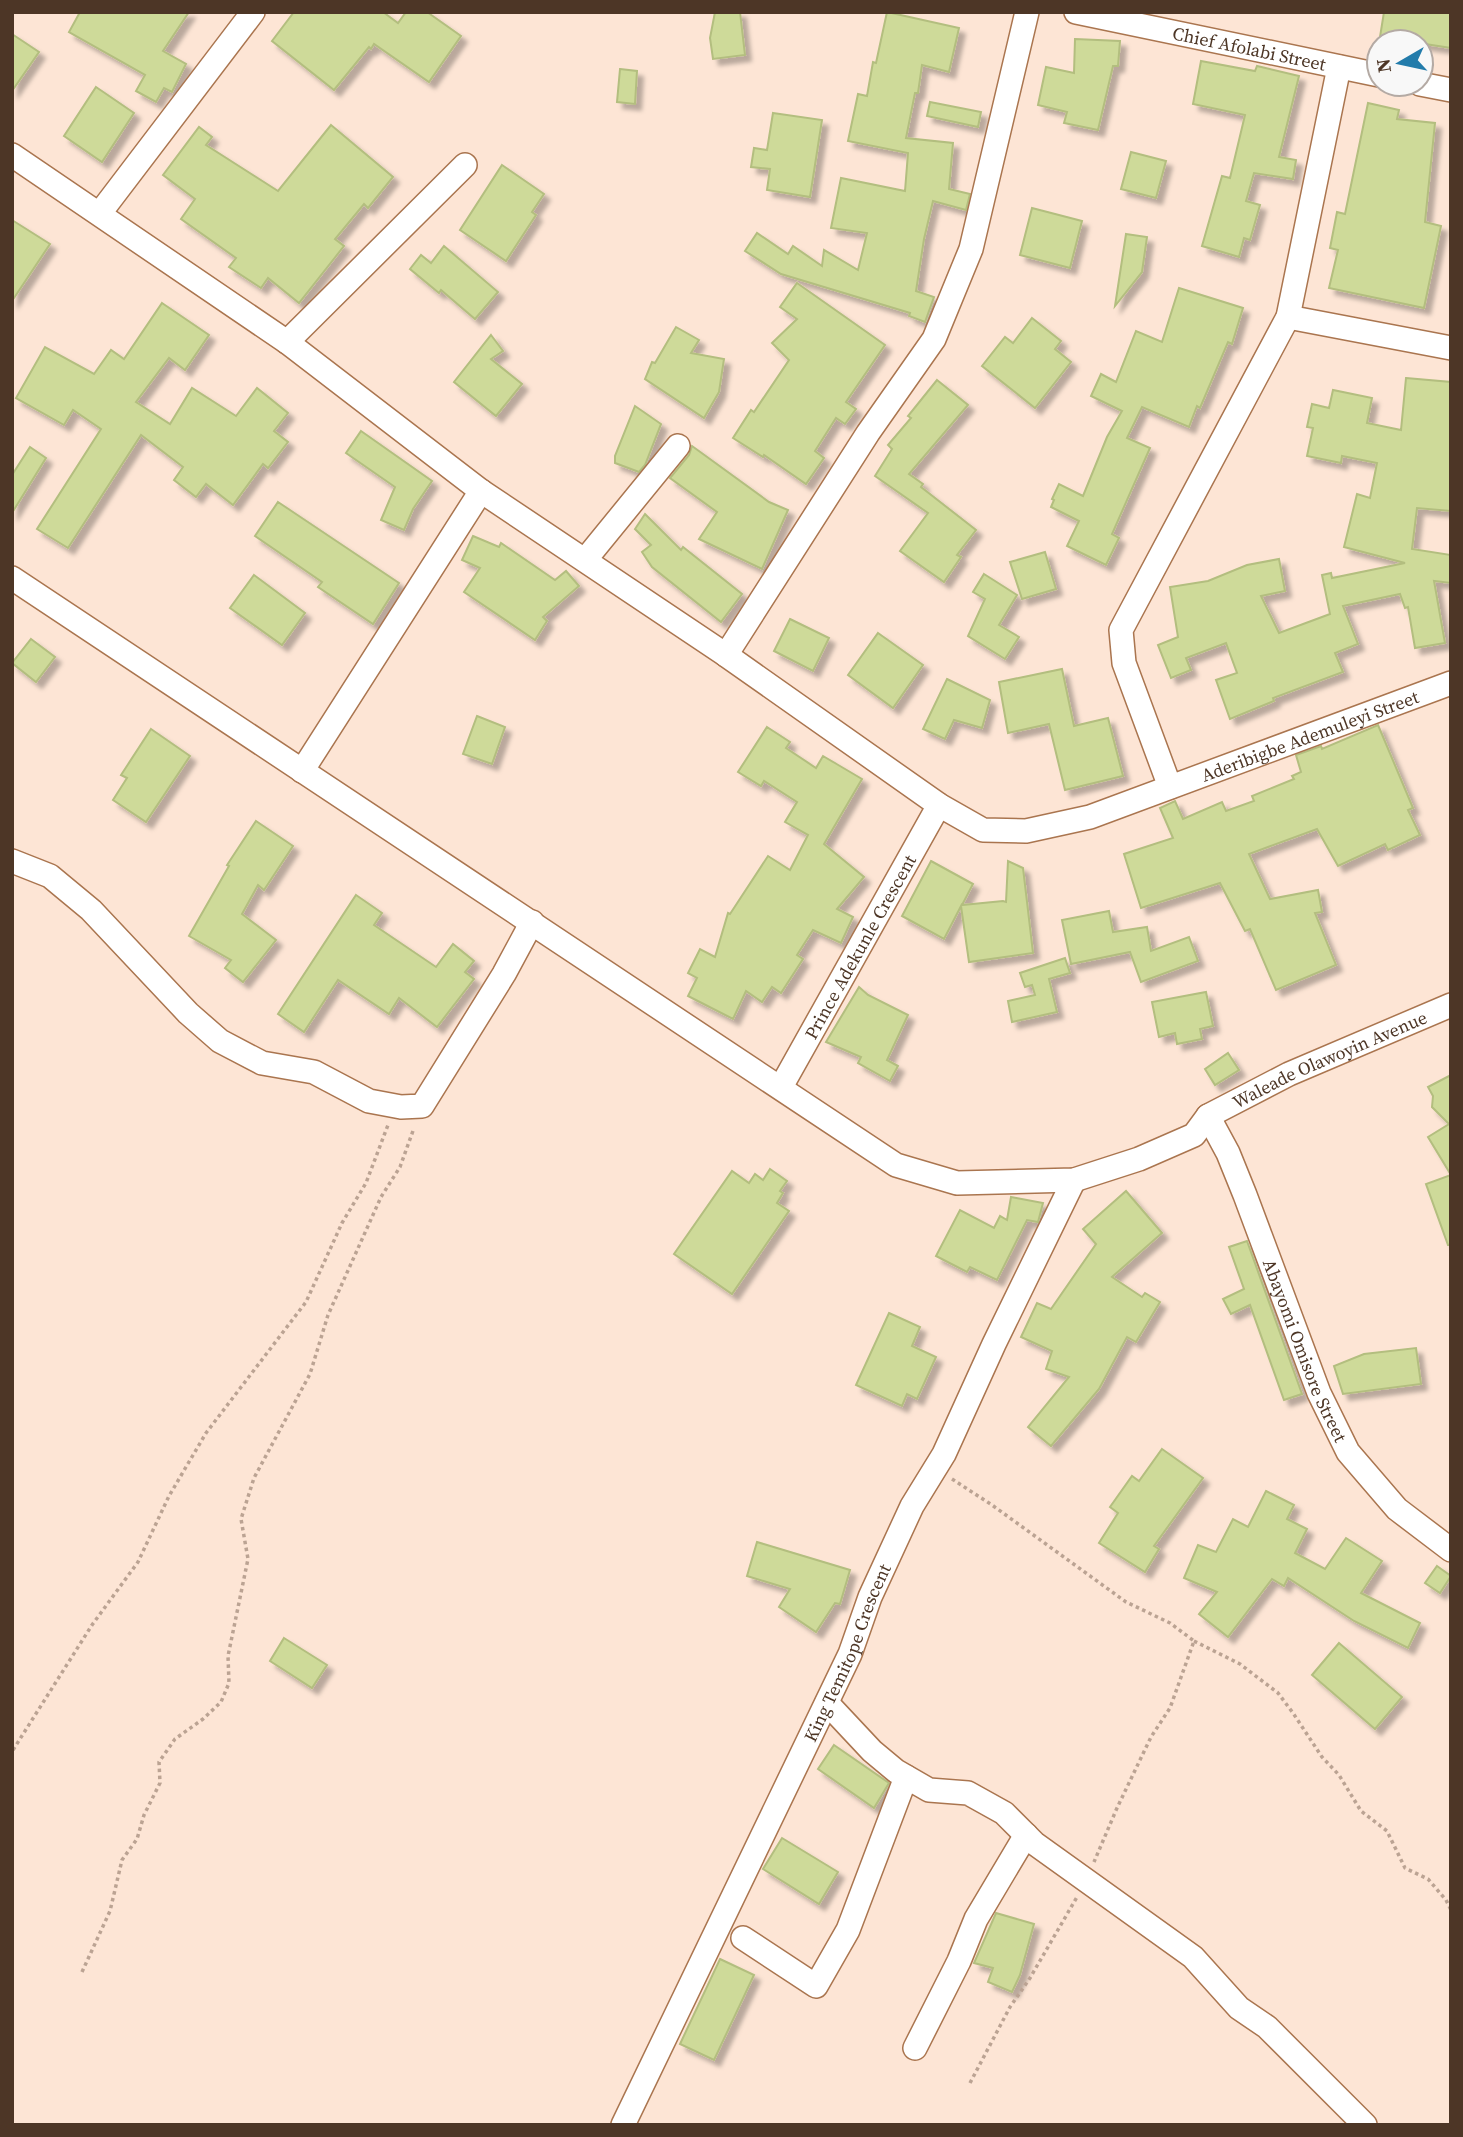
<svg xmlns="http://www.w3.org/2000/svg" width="1463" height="2137" viewBox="0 0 1463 2137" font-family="'Source Serif 4',serif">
	<defs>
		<filter id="shadow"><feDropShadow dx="6" dy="6" stdDeviation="2" flood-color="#0004"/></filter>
	</defs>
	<rect width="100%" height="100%" fill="#fde5d5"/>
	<g fill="#ceda99" stroke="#b3be7f" stroke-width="2" filter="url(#shadow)">
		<polygon points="80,12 189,12 163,51 186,64 172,92 164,88 156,102 136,91 145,75 69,32"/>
		<polygon points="294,12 383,12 398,23 406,12 427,12 461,36 429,82 374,44 371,49 369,47 334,90 272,41"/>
		<polygon points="715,12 740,12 745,55 713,59 710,38"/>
		<polygon points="887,12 959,28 949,72 922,65 918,93 915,93 906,138 953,143 949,189 970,194 966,210 933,201 924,239 916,291 934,297 925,322 909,316 910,313 781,274 745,251 757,233 788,254 793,246 822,266 824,250 858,270 867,233 831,228 841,178 905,191 908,153 848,141 858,94 867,96 873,62 876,63"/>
		<polygon points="1384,12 1451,12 1451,48 1380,37"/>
		<polygon points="12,34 39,52 12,91"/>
		<polygon points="1075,39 1120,41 1118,66 1113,66 1098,130 1064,123 1067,112 1038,105 1046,67 1074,73"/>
		<polygon points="1201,61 1255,71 1257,66 1299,76 1279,157 1296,160 1293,179 1254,173 1246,201 1260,205 1250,240 1244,238 1239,257 1202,246 1222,176 1230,178 1245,115 1193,104"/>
		<polygon points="620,69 637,71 635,104 617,102"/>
		<polygon points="96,87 134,113 102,162 64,136"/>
		<polygon points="930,102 981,112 978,127 927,116"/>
		<polygon points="1368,103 1399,110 1397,119 1435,123 1425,222 1441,226 1424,308 1329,288 1338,250 1330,248 1337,212 1345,214"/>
		<polygon points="773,113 822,120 810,197 767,190 770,169 751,167 754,148 767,150"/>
		<polygon points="331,125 393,177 368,208 364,204 335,239 344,246 299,303 268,278 261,288 229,267 236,258 181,219 195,199 163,175 199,127 212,137 206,145 278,191"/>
		<polygon points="1131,152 1166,161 1156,198 1121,189"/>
		<polygon points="502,165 544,194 532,212 536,215 506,261 460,230"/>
		<polygon points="1032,208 1082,221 1070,268 1020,255"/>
		<polygon points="12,220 50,244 12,301"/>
		<polygon points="1126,234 1147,237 1142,272 1115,306"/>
		<polygon points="444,246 498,292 475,319 441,290 439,293 410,269 421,255 431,263"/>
		<polygon points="797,283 885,345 846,402 856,409 845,424 836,418 815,451 824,458 806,484 764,455 763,457 733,438 751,410 754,412 789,360 772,343 797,319 780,307"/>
		<polygon points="1179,288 1243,308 1232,344 1228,342 1200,408 1197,406 1189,427 1142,407 1127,438 1150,448 1112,534 1119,538 1106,565 1067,546 1079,521 1051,507 1054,500 1052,499 1059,484 1083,496 1107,437 1122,411 1091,396 1101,374 1116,382 1136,331 1162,342"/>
		<polygon points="162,303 209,335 185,370 169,358 136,402 170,424 192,388 236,416 257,388 288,413 274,431 288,442 268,468 263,464 233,505 206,484 196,497 174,480 183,467 141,435 68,548 37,529 101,429 73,410 64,425 16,398 45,347 94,374 111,350 124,359"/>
		<polygon points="1032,318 1061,341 1055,349 1071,362 1035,408 982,366 1005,337 1013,343"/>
		<polygon points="676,327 699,340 691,353 724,359 719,392 704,418 645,379 652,362 655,363"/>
		<polygon points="491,335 503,351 491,359 522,384 496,416 454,382"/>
		<polygon points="1406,378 1451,382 1451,511 1417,508 1412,549 1451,555 1451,583 1434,581 1445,643 1415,648 1408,607 1405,608 1400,594 1343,606 1358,644 1335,653 1343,672 1273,698 1274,701 1230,719 1216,680 1237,673 1226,643 1186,658 1191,670 1171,678 1158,645 1178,637 1170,587 1208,581 1247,565 1279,559 1285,591 1261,596 1279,633 1330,614 1322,575 1331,573 1332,578 1405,563 1344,547 1357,494 1370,498 1377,463 1342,456 1341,463 1307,456 1313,428 1307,427 1312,404 1329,408 1333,390 1372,398 1367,423 1401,430"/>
		<polygon points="937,380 968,405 909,474 923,484 921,487 976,530 957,555 961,557 944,582 900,551 928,513 875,476 892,449 888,445 911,418 908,416"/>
		<polygon points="635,406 661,424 645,465 639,472 615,463 615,456"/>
		<polygon points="361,431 432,481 413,509 404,530 381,520 395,487 346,453"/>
		<polygon points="692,446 769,502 788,510 762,569 699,539 717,512 670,478 689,455"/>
		<polygon points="30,447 46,458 12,513 12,475"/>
		<polygon points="278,502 399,583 373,624 318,587 322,582 255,536"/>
		<polygon points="645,514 681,550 683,547 742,594 721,622 652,567 642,552 651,545 635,529"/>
		<polygon points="473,536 499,547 501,543 555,580 566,571 579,586 543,617 547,621 535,640 464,592 480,568 462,560"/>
		<polygon points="1045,552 1056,589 1022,599 1010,562"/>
		<polygon points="984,574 1017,595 999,625 1019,637 1005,659 968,636 985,599 973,592"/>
		<polygon points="254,575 305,613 282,645 230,608"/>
		<polygon points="790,619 829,638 813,671 774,651"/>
		<polygon points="878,633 923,665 893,708 848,675"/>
		<polygon points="31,639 55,657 36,682 12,663"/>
		<polygon points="1062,669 1074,726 1108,718 1123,776 1065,790 1049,724 1008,733 999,682"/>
		<polygon points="947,679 990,700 982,728 954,720 945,739 923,729"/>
		<polygon points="477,716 505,727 492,764 463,754"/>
		<polygon points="1378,725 1413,808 1408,810 1420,835 1388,850 1385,844 1338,866 1317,829 1249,854 1270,899 1318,890 1322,912 1315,913 1336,965 1276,990 1250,929 1245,931 1220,883 1141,908 1124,854 1173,838 1160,808 1175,801 1183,819 1222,802 1226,811 1254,801 1252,796 1294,779 1292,776 1301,772 1296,755 1321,746 1322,749"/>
		<polygon points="767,727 790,742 786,748 816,768 823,756 862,779 824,844 864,877 837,909 853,917 841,943 813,930 797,955 803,959 781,993 772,987 762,1002 746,991 733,1019 688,996 697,978 688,973 700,949 715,957 728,913 730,914 768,856 790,870 808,835 785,822 797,802 764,781 761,786 738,772"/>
		<polygon points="151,729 190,756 146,822 113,800 127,778 121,775"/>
		<polygon points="256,821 293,846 264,890 258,885 242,914 276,940 243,982 225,968 231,960 189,936 229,866 227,865"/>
		<polygon points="931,861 973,884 962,905 1003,901 1006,902 1008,861 1023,868 1033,953 969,962 961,906 944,939 902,916"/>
		<polygon points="356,895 382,913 374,925 436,967 453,944 474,961 465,972 474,979 437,1027 399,998 389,1014 338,980 304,1032 278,1014"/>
		<polygon points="1109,911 1113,932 1147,927 1151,951 1189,937 1198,961 1141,982 1130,952 1071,964 1062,920"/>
		<polygon points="1065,958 1070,973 1049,979 1057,1012 1012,1022 1008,1001 1035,995 1032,985 1025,987 1020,973"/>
		<polygon points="859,987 868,995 908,1015 887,1060 898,1066 890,1081 858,1063 861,1057 826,1042"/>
		<polygon points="1206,992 1213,1026 1200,1029 1202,1039 1177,1044 1175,1033 1159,1037 1152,1002"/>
		<polygon points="1228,1053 1239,1070 1215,1085 1205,1069"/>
		<polygon points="1451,1075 1451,1245 1448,1245 1426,1184 1451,1175 1428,1137 1449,1124 1432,1107 1433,1096 1428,1087"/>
		<polygon points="770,1169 787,1181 780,1191 783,1193 777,1203 789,1211 732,1294 674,1254 732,1171 749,1183 755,1174 763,1180"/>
		<polygon points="1126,1191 1162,1233 1112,1277 1142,1297 1145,1293 1160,1302 1136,1342 1127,1337 1099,1389 1051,1446 1028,1427 1069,1377 1046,1369 1052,1351 1021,1337 1037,1303 1051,1309 1096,1244 1083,1229"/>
		<polygon points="1011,1197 1043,1203 1038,1222 1027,1220 997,1280 970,1267 967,1272 936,1256 960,1210 994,1228 1000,1216 1007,1220"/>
		<polygon points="1247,1241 1302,1394 1284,1400 1250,1305 1231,1314 1223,1299 1244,1289 1229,1247"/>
		<polygon points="889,1313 920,1327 912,1346 936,1357 917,1399 907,1394 902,1406 856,1385"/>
		<polygon points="1416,1348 1421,1384 1343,1394 1334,1366 1364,1354"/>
		<polygon points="1162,1449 1203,1478 1154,1546 1159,1549 1145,1572 1099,1543 1118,1513 1110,1507 1132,1476 1139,1481"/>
		<polygon points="1266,1491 1294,1505 1287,1519 1307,1529 1295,1553 1325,1569 1346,1538 1382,1561 1361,1593 1420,1623 1408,1648 1354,1621 1288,1578 1284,1586 1272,1579 1228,1637 1199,1614 1217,1592 1184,1578 1198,1545 1216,1552 1233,1519 1248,1527"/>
		<polygon points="757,1542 850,1570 840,1604 835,1603 816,1632 779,1607 790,1589 747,1576"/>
		<polygon points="1437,1566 1451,1576 1440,1593 1425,1583"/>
		<polygon points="284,1638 327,1665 312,1688 270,1661"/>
		<polygon points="1339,1643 1402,1697 1375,1729 1312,1675"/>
		<polygon points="834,1745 889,1783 874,1808 818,1769"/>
		<polygon points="782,1838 838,1872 819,1904 763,1869"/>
		<polygon points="996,1913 1034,1924 1020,1975 1012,1992 988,1982 993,1968 974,1963"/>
		<polygon points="720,1959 754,1975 714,2060 680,2044"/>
	</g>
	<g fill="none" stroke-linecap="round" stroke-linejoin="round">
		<g stroke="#aa754f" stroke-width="26">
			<g id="minor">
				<path id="s1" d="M1076,12L1379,75"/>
				<polyline points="1420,84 1451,90"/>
				<path id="s2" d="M12,155L287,342L481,491L726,655L939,805L983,830L1026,831L1090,817L1451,683"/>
				<polyline points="100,213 253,12"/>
				<polyline points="1288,317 1451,348"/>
				<polyline points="287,342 465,165"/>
				<polyline points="585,560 678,446"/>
				<path id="s3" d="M12,578L896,1165L957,1183L1074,1180L1139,1159L1194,1135L1208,1116L1289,1074L1451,1005"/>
				<polyline points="726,655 868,433 934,339 971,249 1027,12"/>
				<polyline points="302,771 481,491"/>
				<polyline points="1170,787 1124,663 1121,630 1288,317 1339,67"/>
				<polyline points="12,861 50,876 91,910 188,1013 220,1041 262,1063 314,1072 369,1101 401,1107 422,1106 504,974 532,922"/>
				<path id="s4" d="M781,1087L939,805"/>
				<path id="s5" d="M1208,1116L1228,1153L1245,1195L1319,1393L1348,1452L1397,1509L1451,1550"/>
				<polyline points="827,1703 872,1751 896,1771 929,1790 968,1793 1004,1813 1034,1843 1193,1957 1239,2008 1267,2027 1365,2125"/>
				<polyline points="743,1938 816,1986 848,1930 906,1777"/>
				<polyline points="915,2048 959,1961 976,1919 1026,1835"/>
				<path id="s6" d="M623,2125L850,1654L870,1597L912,1506L944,1454L994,1344L1074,1180"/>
			</g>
		</g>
		<g stroke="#bba393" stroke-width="3.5" stroke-dasharray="3.5 3.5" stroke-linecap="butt">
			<polyline points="952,1479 992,1505 1126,1602 1170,1623 1194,1641 1170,1708 1151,1737 1117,1808 1094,1862"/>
			<polyline points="1194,1641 1240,1664 1278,1693 1293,1713 1322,1757 1339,1775 1361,1811 1387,1831 1405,1868 1428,1879 1446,1900 1451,1910"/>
			<polyline points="13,1750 92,1625 138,1562 169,1496 206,1433 306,1302 342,1223 366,1183 388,1125"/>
			<polyline points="82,1972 110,1911 122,1860 137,1839 144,1815 160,1783 159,1762 175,1739 203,1719 221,1702 229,1683 228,1656 248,1559 241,1519 254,1478 310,1374 328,1315 381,1197 400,1167 414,1128"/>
			<polyline points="970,2083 1010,2007 1030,1978 1077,1897"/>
		</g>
		<use href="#minor" stroke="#fff" stroke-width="23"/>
	</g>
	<g text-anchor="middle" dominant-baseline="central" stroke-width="6" stroke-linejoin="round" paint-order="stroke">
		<g font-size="18" fill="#4d3626" stroke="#f8f8f8">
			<text stroke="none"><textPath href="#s1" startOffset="177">Chief Afolabi Street</textPath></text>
			<text stroke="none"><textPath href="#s2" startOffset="1526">Aderibigbe Ademuleyi Street</textPath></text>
			<text stroke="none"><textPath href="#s4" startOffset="161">Prince Adekunle Crescent</textPath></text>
			<text stroke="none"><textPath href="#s3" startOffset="1528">Waleade Olawoyin Avenue</textPath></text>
			<text stroke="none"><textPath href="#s5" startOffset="254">Abayomi Omisore Street</textPath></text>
			<text stroke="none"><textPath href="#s6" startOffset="523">King Temitope Crescent</textPath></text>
		</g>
	</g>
	<rect width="1463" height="2137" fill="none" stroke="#4d3626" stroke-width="28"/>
	<g transform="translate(1400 63) rotate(261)"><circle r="33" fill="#f8f8f8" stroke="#b4aaa4" stroke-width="2"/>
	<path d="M0-5L12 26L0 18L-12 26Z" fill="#237cab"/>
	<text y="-10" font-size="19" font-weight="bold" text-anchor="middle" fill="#4d3626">N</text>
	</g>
</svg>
